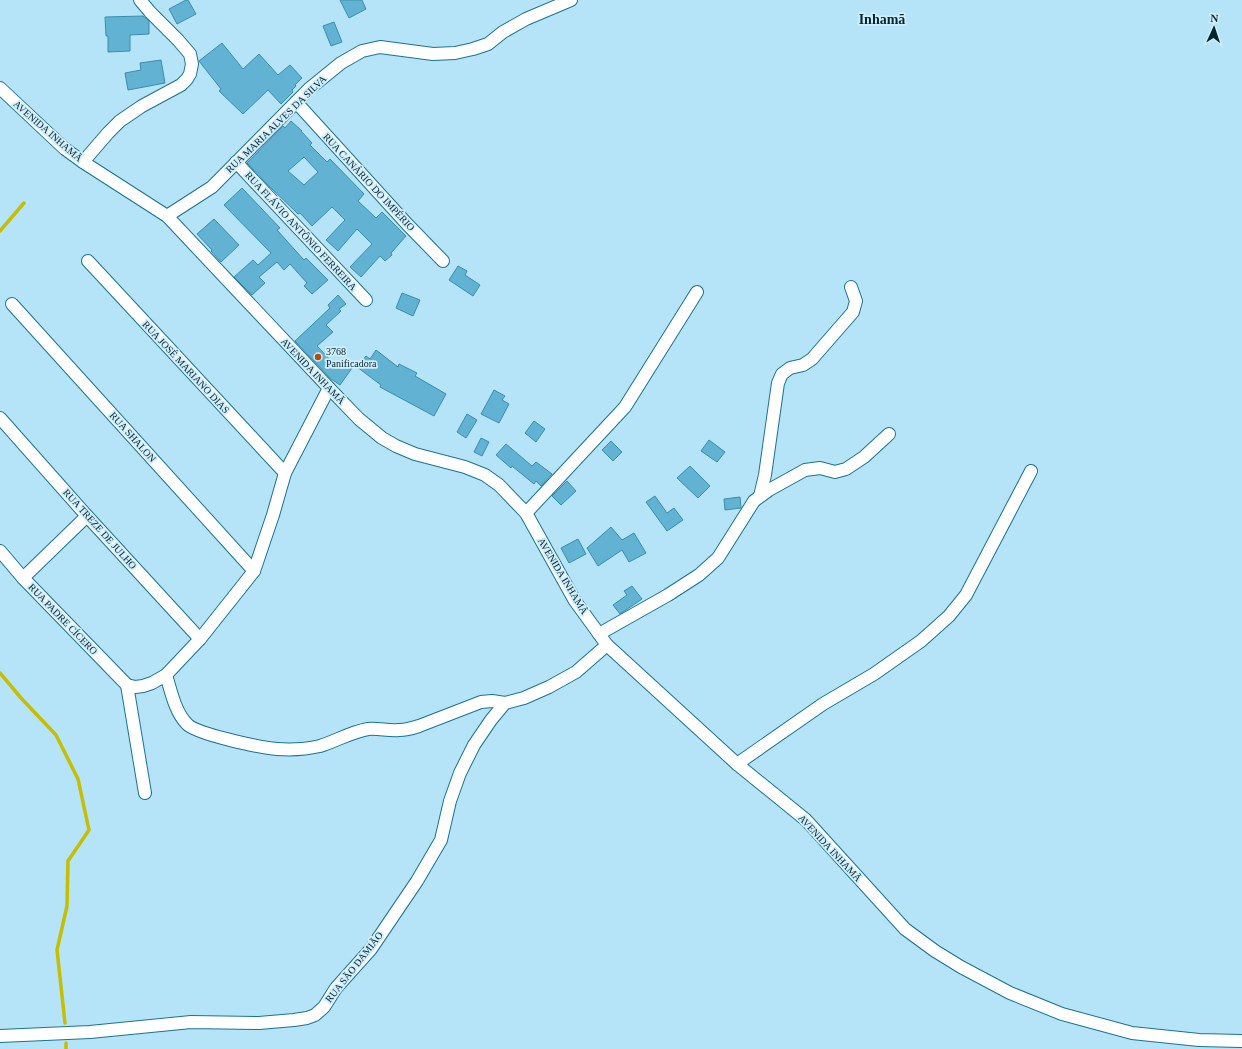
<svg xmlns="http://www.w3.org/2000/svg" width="1242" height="1049" viewBox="0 0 1242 1049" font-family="'Times New Roman',serif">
	<rect width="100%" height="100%" fill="#b5e3f8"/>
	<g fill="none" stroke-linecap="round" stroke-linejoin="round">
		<g stroke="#c6be03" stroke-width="3.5">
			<polyline points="0,231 24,203"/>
			<polyline points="0,673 21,698 56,735 78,779 89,830 68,861 67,906 57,950 65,1023"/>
			<polyline points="66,1043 66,1049"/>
		</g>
	</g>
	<g fill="#62b2d3" stroke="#3b8dac" fill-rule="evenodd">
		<polygon points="186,0 188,0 196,14 177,24 169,9"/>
		<polygon points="340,0 362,0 366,9 349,18"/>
		<polygon points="143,16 149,21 149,34 130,35 130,51 108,52 108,36 106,36 105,17"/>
		<polygon points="334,22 342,42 331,46 323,26"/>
		<polygon points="222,43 243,69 259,54 278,75 290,65 302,78 295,85 296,86 292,90 293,92 281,104 268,90 243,114 219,91 221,89 199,61"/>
		<polygon points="161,60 165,83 128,90 125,73 141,70 140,63"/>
		<path d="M291,121L302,131H301L312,143L310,145L327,162L330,159L364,194L358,201L376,218L382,212L406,236L391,253L392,255L385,261L380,256L361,277L350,267L372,244L357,229L338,251L326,240L345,220L332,207L312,226L300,213L298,214L269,186L247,163L283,126L285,128ZM304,157L318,172L304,185L288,171Z"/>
		<polygon points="242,188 280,228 277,230 304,260 306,258 328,280 312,294 304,286 307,283 290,264 284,270 277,262 259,277 265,283 252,295 234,277 253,260 258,265 271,253 224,205"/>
		<polygon points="214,219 239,245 221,262 211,251 212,250 197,234"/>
		<polygon points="458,266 467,271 465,275 480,285 473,296 449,280"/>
		<polygon points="402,293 420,300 413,316 396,308"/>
		<polygon points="338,295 346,304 339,309 341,311 326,325 333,332 317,346 336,366 341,360 352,368 340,385 331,379 295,341 330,308 328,305"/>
		<polygon points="376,350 398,367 399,364 417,373 415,376 446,394 434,416 380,387 381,385 357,367 366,356 370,359"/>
		<polygon points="494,390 505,396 502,400 509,404 499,423 481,414"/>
		<polygon points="467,414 477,420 466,438 457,432"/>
		<polygon points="534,421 545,429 536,442 525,433"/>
		<polygon points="481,438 489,442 482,456 474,452"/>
		<polygon points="709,440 725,452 717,462 701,451"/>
		<polygon points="611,441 622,452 613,461 602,450"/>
		<polygon points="506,444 532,466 536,462 552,474 541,486 536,481 534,484 512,466 511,468 496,455"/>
		<polygon points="690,466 710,486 698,498 677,478"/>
		<polygon points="567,481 576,491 561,505 552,496"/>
		<polygon points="655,496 667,513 674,508 683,520 667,531 646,502"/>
		<polygon points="740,497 741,508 725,510 724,499"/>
		<polygon points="611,527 622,540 634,533 646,553 629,562 622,550 598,566 587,548"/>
		<polygon points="578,539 586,554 569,563 561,548"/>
		<polygon points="632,586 642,599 620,614 613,605 627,595 624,591"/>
	</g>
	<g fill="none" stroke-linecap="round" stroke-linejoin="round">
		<g stroke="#1a7391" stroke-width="14">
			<g id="minor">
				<polyline points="0,88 65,149 83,162 167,216 329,388 359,419 382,438 396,446 415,454 465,467 485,475 499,485 526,513 575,601 607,645 737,764 806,820 905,929 935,951 961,967 1010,993 1062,1014 1132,1033 1199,1040 1242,1041"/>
				<polyline points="296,102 407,224 443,261"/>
				<polyline points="83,162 108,133 120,121 142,106 181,85 187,79 190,74 192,64 190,54 178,40 150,12 140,0"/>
				<polyline points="236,162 366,300"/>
				<polyline points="167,216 212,187 309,89 341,63 362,51 380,47 433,54 455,53 473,49 488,44 503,32 526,19 571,0"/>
				<polyline points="88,261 285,473"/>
				<polyline points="12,304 254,571"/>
				<polyline points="0,418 87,516 200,639"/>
				<polyline points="760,496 765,475 778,383 782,374 790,368 803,365 812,359 853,312 856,301 851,287"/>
				<polyline points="526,513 625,407 697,292"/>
				<polyline points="0,551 23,578 127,685"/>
				<polyline points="23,578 87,516"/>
				<polyline points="599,634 668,595 699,575 718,558 754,501 769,490 805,470 820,468 835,472 846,469 864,457 889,434"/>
				<path d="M166,675C171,691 175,712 187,724C196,734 262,748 277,749C291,750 307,749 320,746C336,741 351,732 368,729C378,728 389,731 399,730C406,730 413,728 419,726L481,702L492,701L505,703"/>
				<polyline points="127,685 135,687 143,686 152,683 166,675 200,639 254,571 273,515 285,473 329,388"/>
				<polyline points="127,685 145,793"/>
				<polyline points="737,764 823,704 874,674 921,641 949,616 966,595 1031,471"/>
				<polyline points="0,1036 90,1032 191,1022 259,1023 294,1020 307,1018 315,1015 324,1007 336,988 371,949 417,881 441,840 450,801 460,773 474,745 491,720 505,703 524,698 549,687 576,672 607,645"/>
			</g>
		</g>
		<use href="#minor" stroke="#fff" stroke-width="12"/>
	</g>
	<circle fill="#b14f11" stroke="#d0eefb" stroke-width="1.5" cx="318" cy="357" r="4"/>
	<g text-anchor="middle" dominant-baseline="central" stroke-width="3.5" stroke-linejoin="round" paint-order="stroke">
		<g font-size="10" fill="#022532" stroke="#d0eefb">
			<text transform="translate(276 124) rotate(-44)">RUA MARIA ALVES DA SILVA</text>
			<text transform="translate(48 131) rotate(41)">AVENIDA INHAMÃ</text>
			<text transform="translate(369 182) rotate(47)">RUA CANÁRIO DO IMPÉRIO</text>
			<text transform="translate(301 231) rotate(47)">RUA FLÁVIO ANTÔNIO FERREIRA</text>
			<text transform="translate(186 367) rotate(47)">RUA JOSÉ MARIANO DIAS</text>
			<text transform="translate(313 371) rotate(46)">AVENIDA INHAMÃ</text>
			<text transform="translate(133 437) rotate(48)">RUA SHALON</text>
			<text transform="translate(100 529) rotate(48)">RUA TREZE DE JULHO</text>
			<text transform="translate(563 576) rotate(59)">AVENIDA INHAMÃ</text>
			<text transform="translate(63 619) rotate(46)">RUA PADRE CÍCERO</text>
			<text transform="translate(830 848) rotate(47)">AVENIDA INHAMÃ</text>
			<text transform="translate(354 967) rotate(-52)">RUA SÃO DAMIÃO</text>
		</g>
		<g font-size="10" fill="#022532" stroke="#d0eefb" text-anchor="start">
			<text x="326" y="351">3768<tspan x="326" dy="12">Panificadora</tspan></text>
		</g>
		<g font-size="14" font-weight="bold" fill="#022532" stroke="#d0eefb">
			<text x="882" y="19">Inhamã</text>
		</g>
	</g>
	<g transform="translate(1214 28) rotate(3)" stroke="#d0eefb" stroke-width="3" paint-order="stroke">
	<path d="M0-3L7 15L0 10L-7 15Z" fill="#022532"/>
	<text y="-6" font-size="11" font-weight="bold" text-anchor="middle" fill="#022532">N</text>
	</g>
</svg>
